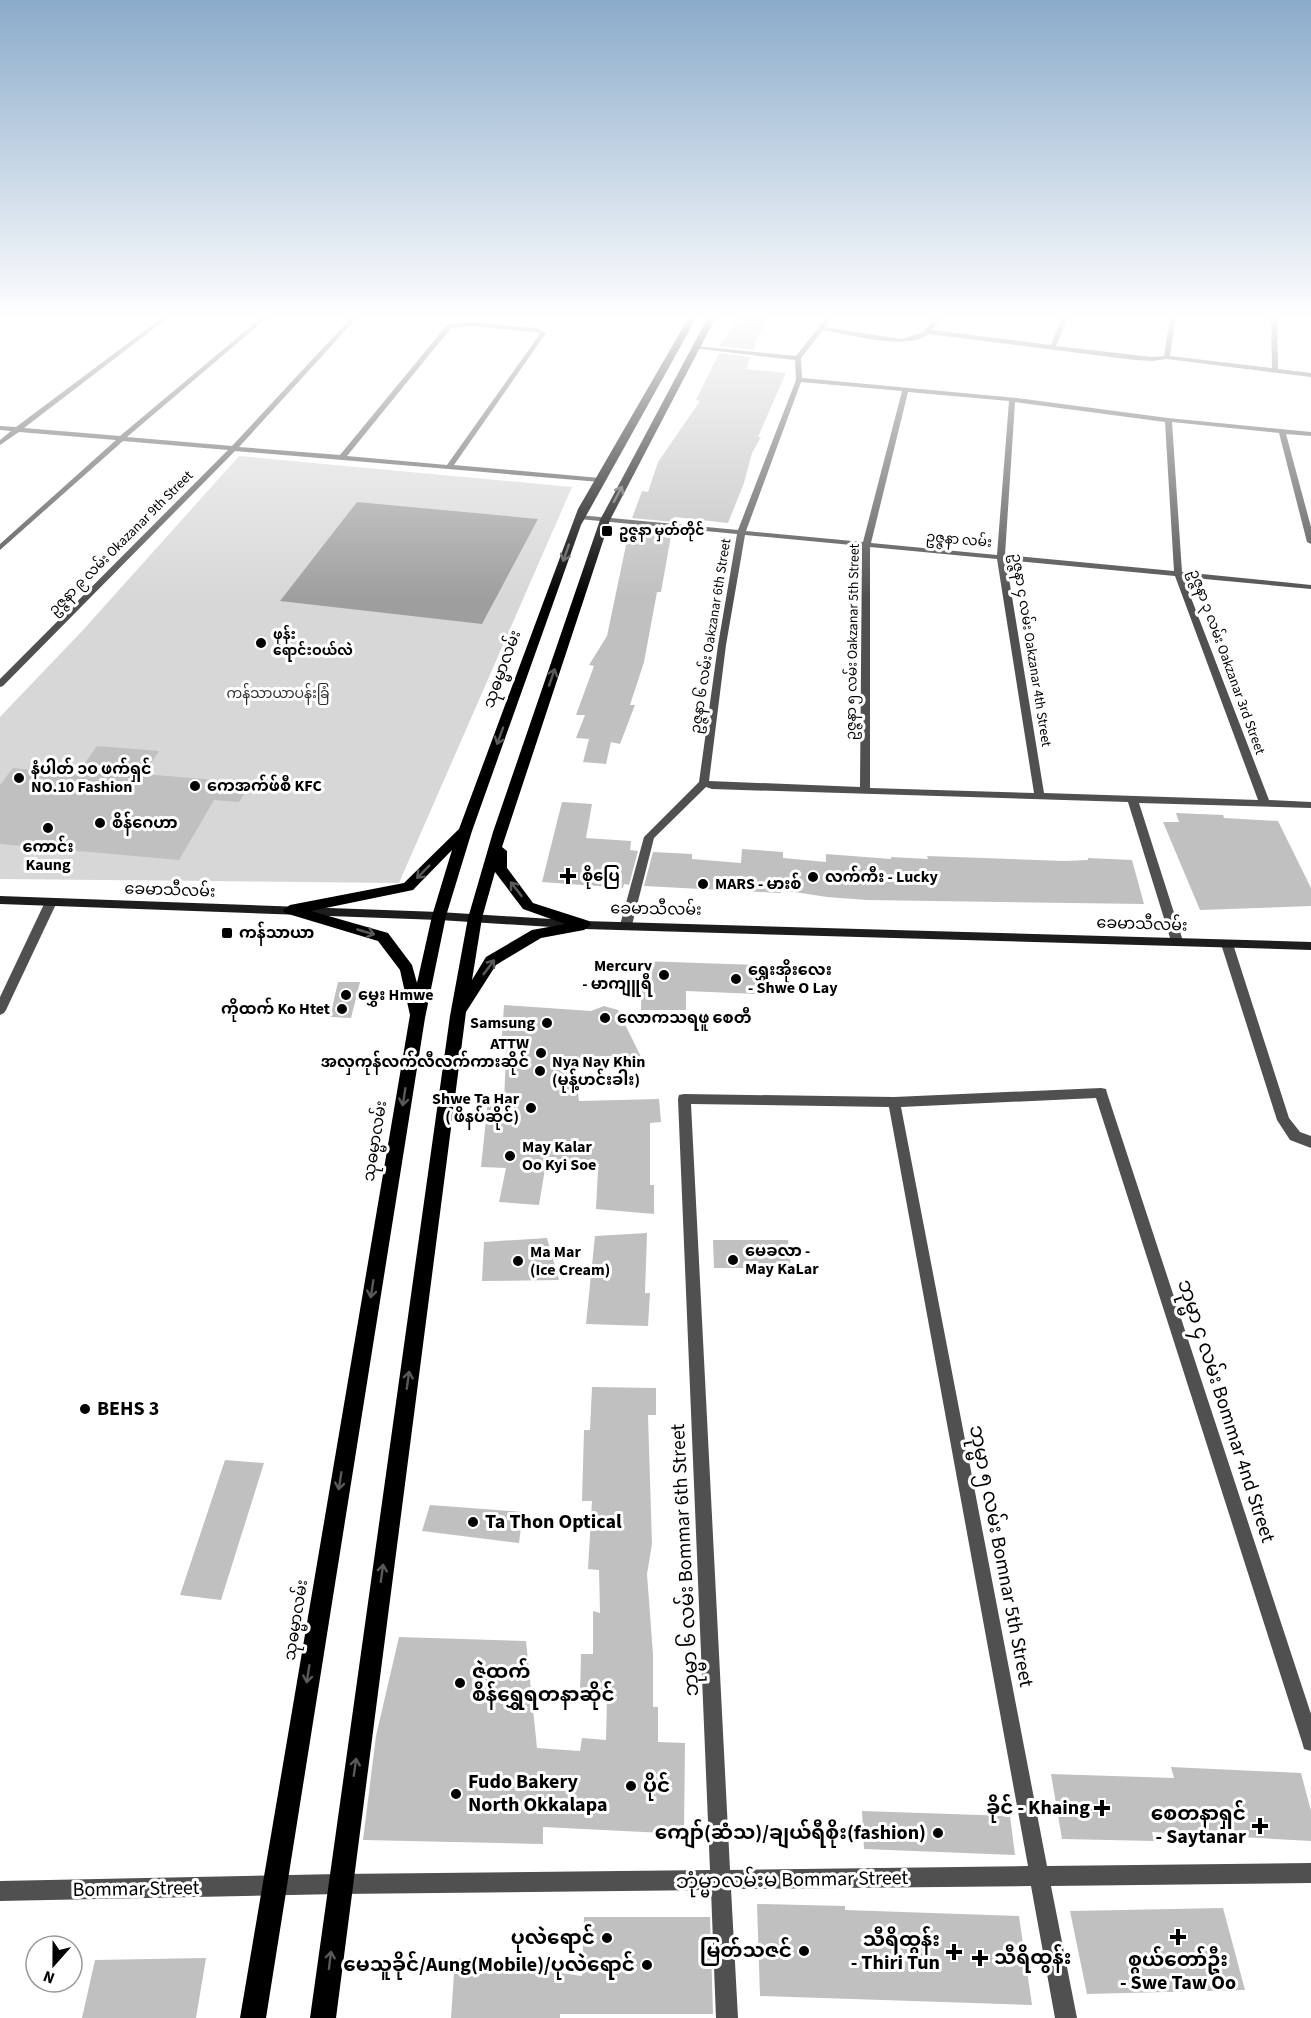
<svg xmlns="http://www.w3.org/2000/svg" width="1311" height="2018" viewBox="0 0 1311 2018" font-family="'Source Sans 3','Noto Sans Myanmar',sans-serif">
	<rect width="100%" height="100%" fill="#fff"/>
	<polygon fill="#d7d7d7" points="239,456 572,487 399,883 0,879 0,717 84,629"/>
	<polygon fill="#9e9e9e" points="357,502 538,519 482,624 280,601"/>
	<g fill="#c0c0c0">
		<polygon points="740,317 771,317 754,343 757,343 754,350 719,346"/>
		<polygon points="719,353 751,357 746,369 786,373 758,437 761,437 752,453 744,483 728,523 674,517 673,522 632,518 642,491 648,492 658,462 700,401 696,400"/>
		<polygon points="630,526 672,530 661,592 657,592 644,662 630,705 635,705 620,744 611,742 606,764 583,762 589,739 576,738 585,715 576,715 594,666 589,665 607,636"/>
		<polygon points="97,746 159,751 144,774 251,783 239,802 214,800 179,860 0,844 0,785 13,768 77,774"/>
		<polygon points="562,802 592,804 586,838 631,841 630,850 638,851 629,885 624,884 623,888 542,882"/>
		<polygon points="1176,813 1223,815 1224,818 1278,821 1311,888 1311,906 1200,910 1163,822 1179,822"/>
		<polygon points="742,849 783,852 783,858 826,862 826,854 891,859 891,857 928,859 927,856 1065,861 1088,860 1088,858 1132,860 1144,904 867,900 827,897 781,890 781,893 644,886 653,852 692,854 692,859 741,863"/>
		<polygon points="642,961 757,965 757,994 686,991 686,1010 641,1010"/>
		<polygon points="338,982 360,982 351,1018 330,1017"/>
		<polygon points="504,1005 591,1011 604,1006 618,1010 642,1059 574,1061 579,1101 659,1099 661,1122 650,1123 650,1185 654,1185 654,1214 596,1209 598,1170 545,1169 539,1205 499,1202 506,1168 481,1167 488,1100 504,1100 507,1036 502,1036"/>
		<polygon points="647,1233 645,1293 650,1293 648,1326 586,1324 595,1236"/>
		<polygon points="547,1238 559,1280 482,1281 484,1242"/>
		<polygon points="713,1240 788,1240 791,1268 714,1268"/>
		<polygon points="592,1387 656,1388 656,1415 648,1415 652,1544 647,1574 653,1654 653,1707 658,1707 658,1742 685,1743 684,1834 543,1827 543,1844 363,1840 376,1736 399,1637 526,1641 537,1748 580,1751 582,1738 606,1740 607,1696 580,1696 581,1654 593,1654 593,1611 600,1613 599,1570 588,1569 592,1501 582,1501 584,1430 590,1430"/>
		<polygon points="225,1460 264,1463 221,1600 180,1595"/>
		<polygon points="430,1505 523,1512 519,1543 422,1531"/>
		<polygon points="1171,1767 1301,1773 1311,1811 1311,1841 1152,1832 1154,1841 1062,1839 1051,1774 1174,1778"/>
		<polygon points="862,1811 1010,1816 1015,1855 864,1849"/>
		<polygon points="757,1904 845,1906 845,1910 1019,1916 1032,2005 760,1996"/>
		<polygon points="1223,1908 1245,1990 1087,1994 1070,1911"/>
		<polygon points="584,1917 710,1917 713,2014 560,2014 560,2018 451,2018 455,1958 582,1976"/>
		<polygon points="206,1958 196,2018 82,2018 95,1960"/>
	</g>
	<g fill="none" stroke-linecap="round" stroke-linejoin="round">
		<g fill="#505050" fill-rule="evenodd">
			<path d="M163,317H169L24,428L120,436L262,317H268L127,437L232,446L349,320L344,317L355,318V320L239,447L340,455L447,325L468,322L537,328L546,333L454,465L600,478L604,480L600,482L235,451L3,686L0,687V679L228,450L123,441L0,550V544L116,440L19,432L0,445V440L11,431L0,430V426L16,427ZM468,326L536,332L540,334L447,465L347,456L451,328Z"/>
			<path d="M827,317H833L825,327L901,339L922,333L936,317H942L932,330L1051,345L1062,317H1068L1056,346L1152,357L1164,356L1170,317H1176L1170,356L1272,368L1271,317H1277L1278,369L1311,373V377L1167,359L1152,361L1135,360L929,334C905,351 852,335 823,330L801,358L802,378L1017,398L1168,418L1311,432V436L1286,434L1311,527V544L1307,542L1279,433L1172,422L1182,572L1311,585V589L1183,577L1269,800L1311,802V808L1139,803L1183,941L1181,944L1177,945L1171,941L1128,802L712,789L706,787L654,838L632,925L626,929L620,925L644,837L699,782L718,645L737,534L579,519L575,517L579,515L738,530L796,380L795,360L692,348L695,346L796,356ZM801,382L902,391L863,542L746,531ZM908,392L1009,401L997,555L871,543ZM1015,402L1165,422L1174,571L1005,555ZM745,535L862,546L860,787L709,781L726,645ZM870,547L997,559L1034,793L870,788ZM1006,560L1175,576L1258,800L1044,793Z"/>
			<polygon points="51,898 57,902 6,1010 4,1013 0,1015 0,997 45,902"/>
			<polygon points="1227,940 1233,944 1289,1118 1300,1132 1311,1136 1311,1148 1290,1140 1277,1120 1221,944"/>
			<path d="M1101,1088L1106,1089L1107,1093L1311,1714V1751L1304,1749L1302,1742L1096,1098L901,1107L1047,1866L1311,1863V1883L1051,1886L1077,2018H1055L1031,1886L731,1889L738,2018H716L711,1890L339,1894L0,1901V1881L339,1874L710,1870L678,1099L679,1095L684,1094L894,1097ZM691,1104L889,1107L1028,1866L730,1870Z"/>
		</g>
		<polygon fill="#1d1d1d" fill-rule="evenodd" points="0,896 439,912 584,921 1311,942 1311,950 584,929 439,920 0,904"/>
		<g fill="#000" fill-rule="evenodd">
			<path d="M689,317H697L581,525L472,831L446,916L425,1018L266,2018H240L410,1015L400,970L378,941L285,913L283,910L290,905L404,883L459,829L578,509ZM452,850L432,916L417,983L412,965L388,933L311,911L413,890Z"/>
			<path d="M708,317H716L610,520L502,847L507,851V868L533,903L589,921L591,925L584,930L541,938L496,965L466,1012L336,2018H310L450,1016L468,918L493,832L600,520ZM495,872L523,909L565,924L532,930L486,957L472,980L482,918Z"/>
		</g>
	</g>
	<defs><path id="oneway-shaft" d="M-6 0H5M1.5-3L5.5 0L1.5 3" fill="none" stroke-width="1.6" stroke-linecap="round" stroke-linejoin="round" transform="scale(1.5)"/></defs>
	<g stroke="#595959">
		<use href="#oneway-shaft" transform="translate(618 494) rotate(-62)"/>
		<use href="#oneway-shaft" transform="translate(566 553) rotate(109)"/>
		<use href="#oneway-shaft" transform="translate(552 677) rotate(-71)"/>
		<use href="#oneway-shaft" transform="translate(500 736) rotate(110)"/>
		<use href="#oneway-shaft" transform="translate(423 872) rotate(135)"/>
		<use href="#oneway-shaft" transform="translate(516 889) rotate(-128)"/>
		<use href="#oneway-shaft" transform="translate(366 932) rotate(16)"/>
		<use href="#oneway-shaft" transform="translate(489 967) rotate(-53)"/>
		<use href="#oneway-shaft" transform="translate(404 1097) rotate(99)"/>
		<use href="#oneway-shaft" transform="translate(372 1289) rotate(99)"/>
		<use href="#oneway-shaft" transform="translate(408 1380) rotate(-82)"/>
		<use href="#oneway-shaft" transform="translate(340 1481) rotate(99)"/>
		<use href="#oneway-shaft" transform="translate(382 1573) rotate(-82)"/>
		<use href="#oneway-shaft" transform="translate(308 1674) rotate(99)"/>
		<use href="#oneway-shaft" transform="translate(355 1767) rotate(-82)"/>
		<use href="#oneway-shaft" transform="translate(330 1960) rotate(-83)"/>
	</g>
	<linearGradient id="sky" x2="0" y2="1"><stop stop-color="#8aabca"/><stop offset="0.53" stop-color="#fff"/><stop offset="1" stop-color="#fff" stop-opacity="0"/></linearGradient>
	<rect width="1311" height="599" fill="url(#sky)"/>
	<g fill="#000" stroke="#fff" stroke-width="2">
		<rect x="601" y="525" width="12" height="12" rx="3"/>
		<circle cx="261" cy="643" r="6"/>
		<circle cx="19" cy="778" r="6"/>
		<circle cx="195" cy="786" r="6"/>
		<circle cx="100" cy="823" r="6"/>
		<circle cx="48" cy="828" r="6"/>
		<path d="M565 867h6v6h6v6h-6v6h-6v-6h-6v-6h6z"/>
		<circle cx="813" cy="877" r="6"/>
		<circle cx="703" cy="884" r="6"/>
		<rect x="221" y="927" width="12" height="12" rx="3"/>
		<circle cx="664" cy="975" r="6"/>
		<circle cx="736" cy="979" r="6"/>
		<circle cx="346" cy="995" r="6"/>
		<circle cx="342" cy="1009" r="6"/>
		<circle cx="605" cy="1018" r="6"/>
		<circle cx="547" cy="1023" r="6"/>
		<circle cx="541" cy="1053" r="6"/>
		<circle cx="540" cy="1071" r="6"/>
		<circle cx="531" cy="1108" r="6"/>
		<circle cx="510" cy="1156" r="6"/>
		<circle cx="733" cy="1260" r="6"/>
		<circle cx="518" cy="1261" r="6"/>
		<circle cx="85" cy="1409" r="6"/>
		<circle cx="473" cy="1522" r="6"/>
		<circle cx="460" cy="1683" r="6"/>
		<circle cx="631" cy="1786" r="6"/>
		<circle cx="456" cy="1794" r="6"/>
		<path d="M1099 1799h6v6h6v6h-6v6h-6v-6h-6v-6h6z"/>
		<path d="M1257 1817h6v6h6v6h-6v6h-6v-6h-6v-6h6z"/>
		<circle cx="938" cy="1833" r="6"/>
		<path d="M1175 1928h6v6h6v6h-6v6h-6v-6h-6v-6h6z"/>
		<circle cx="607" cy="1938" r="6"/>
		<circle cx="804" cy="1951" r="6"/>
		<path d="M951 1943h6v6h6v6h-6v6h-6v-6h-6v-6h6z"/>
		<path d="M977 1949h6v6h6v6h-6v6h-6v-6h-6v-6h6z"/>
		<circle cx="647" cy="1965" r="6"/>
	</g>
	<g text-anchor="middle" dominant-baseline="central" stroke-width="6" stroke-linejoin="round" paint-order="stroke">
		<g font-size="14" font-weight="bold" fill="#000" stroke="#fff" text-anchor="start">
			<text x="619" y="531">ဥဇ္ဇနာ မှတ်တိုင်</text>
			<text x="273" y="635">ဖုန်း<tspan x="273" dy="16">ရောင်းဝယ်လဲ</tspan></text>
		</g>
		<g font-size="14" fill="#000" stroke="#fff">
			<text transform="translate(959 540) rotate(5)">ဥဇ္ဇနာ လမ်း</text>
			<text transform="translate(121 543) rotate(-45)">ဥဇ္ဇနာ ၉ လမ်း Okazanar 9th Street</text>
			<text transform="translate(711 636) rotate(-81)">ဥဇ္ဇနာ ၆ လမ်း Oakzanar 6th Street</text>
			<text transform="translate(853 642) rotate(-89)">ဥဇ္ဇနာ ၅ လမ်း Oakzanar 5th Street</text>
			<text transform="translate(1031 650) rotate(81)">ဥဇ္ဇနာ ၄ လမ်း Oakzanar 4th Street</text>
			<text transform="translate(1227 662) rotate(70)">ဥဇ္ဇနာ ၃ လမ်း Oakzanar 3rd Street</text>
		</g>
		<g font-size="14" fill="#2e2e2e" stroke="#fff">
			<text x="278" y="694">ကန်သာယာပန်းခြံ</text>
		</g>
		<g font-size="16" fill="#000" stroke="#fff">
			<text transform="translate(502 669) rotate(-70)">သုဓမ္မာလမ်း</text>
			<text transform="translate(170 890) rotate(2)">ခေမာသီလမ်း</text>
			<text transform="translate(656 909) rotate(1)">ခေမာသီလမ်း</text>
			<text transform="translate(1142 924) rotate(2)">ခေမာသီလမ်း</text>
			<text transform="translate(375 1141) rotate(-81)">သုဓမ္မာလမ်း</text>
			<text transform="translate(296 1620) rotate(-81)">သုဓမ္မာလမ်း</text>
		</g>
		<g font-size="16" font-weight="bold" fill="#000" stroke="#fff" text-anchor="start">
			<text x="31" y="769">နံပါတ် ၁၀ ဖက်ရှင်<tspan x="31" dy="18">NO.10 Fashion</tspan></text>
			<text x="207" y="786">ကေအက်ဖ်စီ KFC</text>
			<text x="112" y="823">စိန်ဂေဟာ</text>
			<text x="48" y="847" text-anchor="middle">ကောင်း<tspan x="48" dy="18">Kaung</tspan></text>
			<text x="582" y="876">စိုပြေ</text>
			<text x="825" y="877">လက်ကီး - Lucky</text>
			<text x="715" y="884">MARS - မားစ်</text>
			<text x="239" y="933">ကန်သာယာ</text>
			<text x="652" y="966" text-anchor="end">Mercury<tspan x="652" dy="18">- မာကျူရီ</tspan></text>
			<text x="748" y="970">ရွှေးအိုးလေး<tspan x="748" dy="18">- Shwe O Lay</tspan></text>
			<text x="358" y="995">မွှေး Hmwe</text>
			<text x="330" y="1009" text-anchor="end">ကိုထက် Ko Htet</text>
			<text x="617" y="1018">လောကသရဖူ စေတီ</text>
			<text x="535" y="1023" text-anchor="end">Samsung</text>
			<text x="529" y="1044" text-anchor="end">ATTW<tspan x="529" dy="18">အလှကုန်လက်လီလက်ကားဆိုင်</tspan></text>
			<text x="552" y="1062">Nya Nay Khin<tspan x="552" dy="18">(မုန့်ဟင်းခါး)</tspan></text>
			<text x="519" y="1099" text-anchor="end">Shwe Ta Har<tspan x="519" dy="18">( ဖိနပ်ဆိုင်)</tspan></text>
			<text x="522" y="1147">May Kalar<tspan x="522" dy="18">Oo Kyi Soe</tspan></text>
			<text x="745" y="1251">မေခလာ -<tspan x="745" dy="18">May KaLar</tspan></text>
			<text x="530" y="1252">Ma Mar<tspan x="530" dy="18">(Ice Cream)</tspan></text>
		</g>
		<g font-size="20" font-weight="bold" fill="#000" stroke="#fff" text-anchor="end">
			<text x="97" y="1409" text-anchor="start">BEHS 3</text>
			<text x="485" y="1522" text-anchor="start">Ta Thon Optical</text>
			<text x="472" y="1672" text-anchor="start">ဇွဲထက်<tspan x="472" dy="23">စိန်ရွှေရတနာဆိုင်</tspan></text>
			<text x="468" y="1782" text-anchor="start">Fudo Bakery<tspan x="468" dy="23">North Okkalapa</tspan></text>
			<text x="643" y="1786" text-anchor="start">ပိုင်</text>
			<text x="1090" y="1808">ခိုင် - Khaing</text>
			<text x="1246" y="1814">စေတနာရှင်<tspan x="1246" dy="23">- Saytanar</tspan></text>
			<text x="926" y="1833">ကျော်(ဆံသ)/ချယ်ရီစိုး(fashion)</text>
			<text x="595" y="1938">ပုလဲရောင်</text>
			<text x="940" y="1940">သီရိထွန်း<tspan x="940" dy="23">- Thiri Tun</tspan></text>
			<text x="792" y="1951">မြတ်သဇင်</text>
			<text x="994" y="1958" text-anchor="start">သီရိထွန်း</text>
			<text x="1178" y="1960" text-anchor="middle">စွယ်တော်ဦး<tspan x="1178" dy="23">- Swe Taw Oo</tspan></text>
			<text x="635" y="1965">မေသူခိုင်/Aung(Mobile)/ပုလဲရောင်</text>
		</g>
		<g font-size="20" fill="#000" stroke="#fff">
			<text transform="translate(1226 1411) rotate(72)">ဘုမ္မာ ၄ လမ်း Bommar 4nd Street</text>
			<text transform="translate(1001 1556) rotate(79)">ဘုမ္မာ ၅ လမ်း Bomnar 5th Street</text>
			<text transform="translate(685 1560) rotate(-93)">ဘုမ္မာ ၆ လမ်း Bommar 6th Street</text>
			<text transform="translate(792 1880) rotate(-1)">ဘုံမ္မာလမ်းမ Bommar Street</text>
			<text transform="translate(136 1889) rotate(-1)">Bommar Street</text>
		</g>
	</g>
	<g transform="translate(54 1964) rotate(201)"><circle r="28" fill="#ffffff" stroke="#999999" stroke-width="1.5"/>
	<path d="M0-4.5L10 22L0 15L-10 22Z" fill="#000000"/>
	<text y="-9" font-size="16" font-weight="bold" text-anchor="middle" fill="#000000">N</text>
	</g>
</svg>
